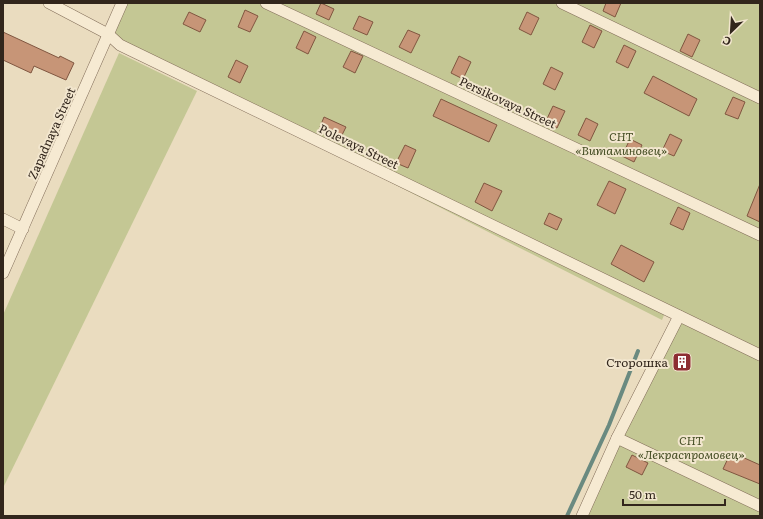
<svg xmlns="http://www.w3.org/2000/svg" width="763" height="519" viewBox="0 0 763 519" font-family="Literata,serif">
	<rect width="100%" height="100%" fill="#eadcbf"/>
	<g fill="#c4c794">
		<polygon points="124,3 760,3 760,352 667,308 662,320 110,40"/>
		<polygon points="119,53 197,91 3,488 3,315"/>
		<polygon points="679,316 760,355 760,516 582,516"/>
	</g>
	<g fill="none" stroke-linecap="round" stroke-linejoin="round">
		<polyline stroke="#6a8a80" stroke-width="4" points="567,516 609,425 638,351"/>
	</g>
	<g fill="#c79577" stroke="#805640">
		<polygon points="321,3 334,9 329,20 316,14"/>
		<polygon points="606,3 621,3 615,17 603,11"/>
		<polygon points="245,10 258,16 250,32 238,27"/>
		<polygon points="189,12 206,20 200,32 183,24"/>
		<polygon points="527,12 539,18 531,35 519,29"/>
		<polygon points="359,16 373,22 367,35 353,29"/>
		<polygon points="590,25 602,31 594,48 582,42"/>
		<polygon points="408,30 420,35 411,53 399,47"/>
		<polygon points="304,31 316,37 308,54 296,48"/>
		<polygon points="3,32 59,58 60,56 74,63 66,80 34,66 31,73 3,60"/>
		<polygon points="688,34 700,40 692,57 680,51"/>
		<polygon points="624,45 636,51 628,68 616,62"/>
		<polygon points="351,51 363,56 355,73 343,67"/>
		<polygon points="459,56 471,62 463,79 451,73"/>
		<polygon points="236,60 248,66 240,83 228,77"/>
		<polygon points="551,67 563,73 555,90 543,84"/>
		<polygon points="653,76 697,99 689,116 644,93"/>
		<polygon points="733,97 745,102 738,119 725,114"/>
		<polygon points="441,99 497,125 489,142 433,116"/>
		<polygon points="553,106 565,111 557,128 545,123"/>
		<polygon points="324,117 346,127 341,137 320,127"/>
		<polygon points="586,118 598,124 590,141 578,135"/>
		<polygon points="670,134 682,140 674,156 662,151"/>
		<polygon points="630,139 642,145 634,162 622,156"/>
		<polygon points="405,145 416,150 408,168 396,163"/>
		<polygon points="609,181 626,189 615,214 597,205"/>
		<polygon points="484,183 502,191 492,211 475,202"/>
		<polygon points="760,184 760,222 747,216"/>
		<polygon points="678,207 690,213 683,230 670,224"/>
		<polygon points="549,213 562,219 557,230 544,224"/>
		<polygon points="621,245 654,262 644,282 611,264"/>
		<polygon points="731,452 760,465 760,484 723,469"/>
		<polygon points="632,455 648,463 642,475 626,467"/>
	</g>
	<g fill="none" stroke-linecap="round" stroke-linejoin="round">
		<g stroke="#826d59" stroke-width="12">
			<g id="minor">
				<polyline points="49,3 108,34 120,45 760,355"/>
				<polyline points="266,3 760,235"/>
				<polyline points="562,3 760,98"/>
				<polyline points="3,219 23,229"/>
				<polyline points="3,273 122,3"/>
				<polyline points="617,438 760,506"/>
				<polyline points="582,516 617,438 679,316"/>
			</g>
		</g>
		<use href="#minor" stroke="#f6ead2" stroke-width="11"/>
	</g>
	<defs>
		<g id="building-square" transform="scale(1)"><rect x="-9" y="-9" width="18" height="18" rx="4" fill="#8d2d32" stroke="#f2e6ce"/><path d="M-4-6H4V6H1V3H-1V6H-4ZM-2.5-4.3h1.7v1.8h-1.7ZM.8-4.3h1.7v1.8H.8ZM-2.5-1h1.7V.8h-1.7ZM.8-1h1.7V.8H.8Z" fill="#fff"/></g>
	</defs>
	<g fill-rule="evenodd">
		<use href="#building-square" x="682" y="362"/>
	</g>
	<g text-anchor="middle" dominant-baseline="central" stroke-width="4" stroke-linejoin="round" paint-order="stroke">
		<g font-size="12" fill="#32261c" stroke="#f2e6ce">
			<text transform="translate(508 102) rotate(25)">Persikovaya Street</text>
			<text transform="translate(51 133) rotate(-66)">Zapadnaya Street</text>
			<text transform="translate(359 146) rotate(26)">Polevaya Street</text>
		</g>
		<g font-size="12" font-style="italic" fill="#454e24" stroke="#f2e6ce">
			<text x="621" y="136">СНТ<tspan x="621" dy="14">«Витаминовец»</tspan></text>
			<text x="691" y="440">СНТ<tspan x="691" dy="14">«Лекраспромовец»</tspan></text>
		</g>
		<g font-size="12" fill="#32261c" stroke="#f2e6ce" text-anchor="end">
			<text x="668" y="362">Сторошка</text>
		</g>
	</g>
	<rect width="763" height="519" fill="none" stroke="#32261c" stroke-width="8"/>
	<g transform="translate(731 32) rotate(205)" stroke="#f2e6ce" stroke-width="3" paint-order="stroke">
	<path d="M0-3L7 15L0 10L-7 15Z" fill="#32261c"/>
	<text y="-6" font-size="11" font-weight="bold" text-anchor="middle" fill="#32261c">С</text>
	</g>
	<path d="M623 499v6h102v-6" fill="none" stroke="#32261c" stroke-width="2"/>
	<text x="629" y="499" font-size="12" fill="#32261c" stroke="#f2e6ce" stroke-width="3" paint-order="stroke">50 m</text>
</svg>
